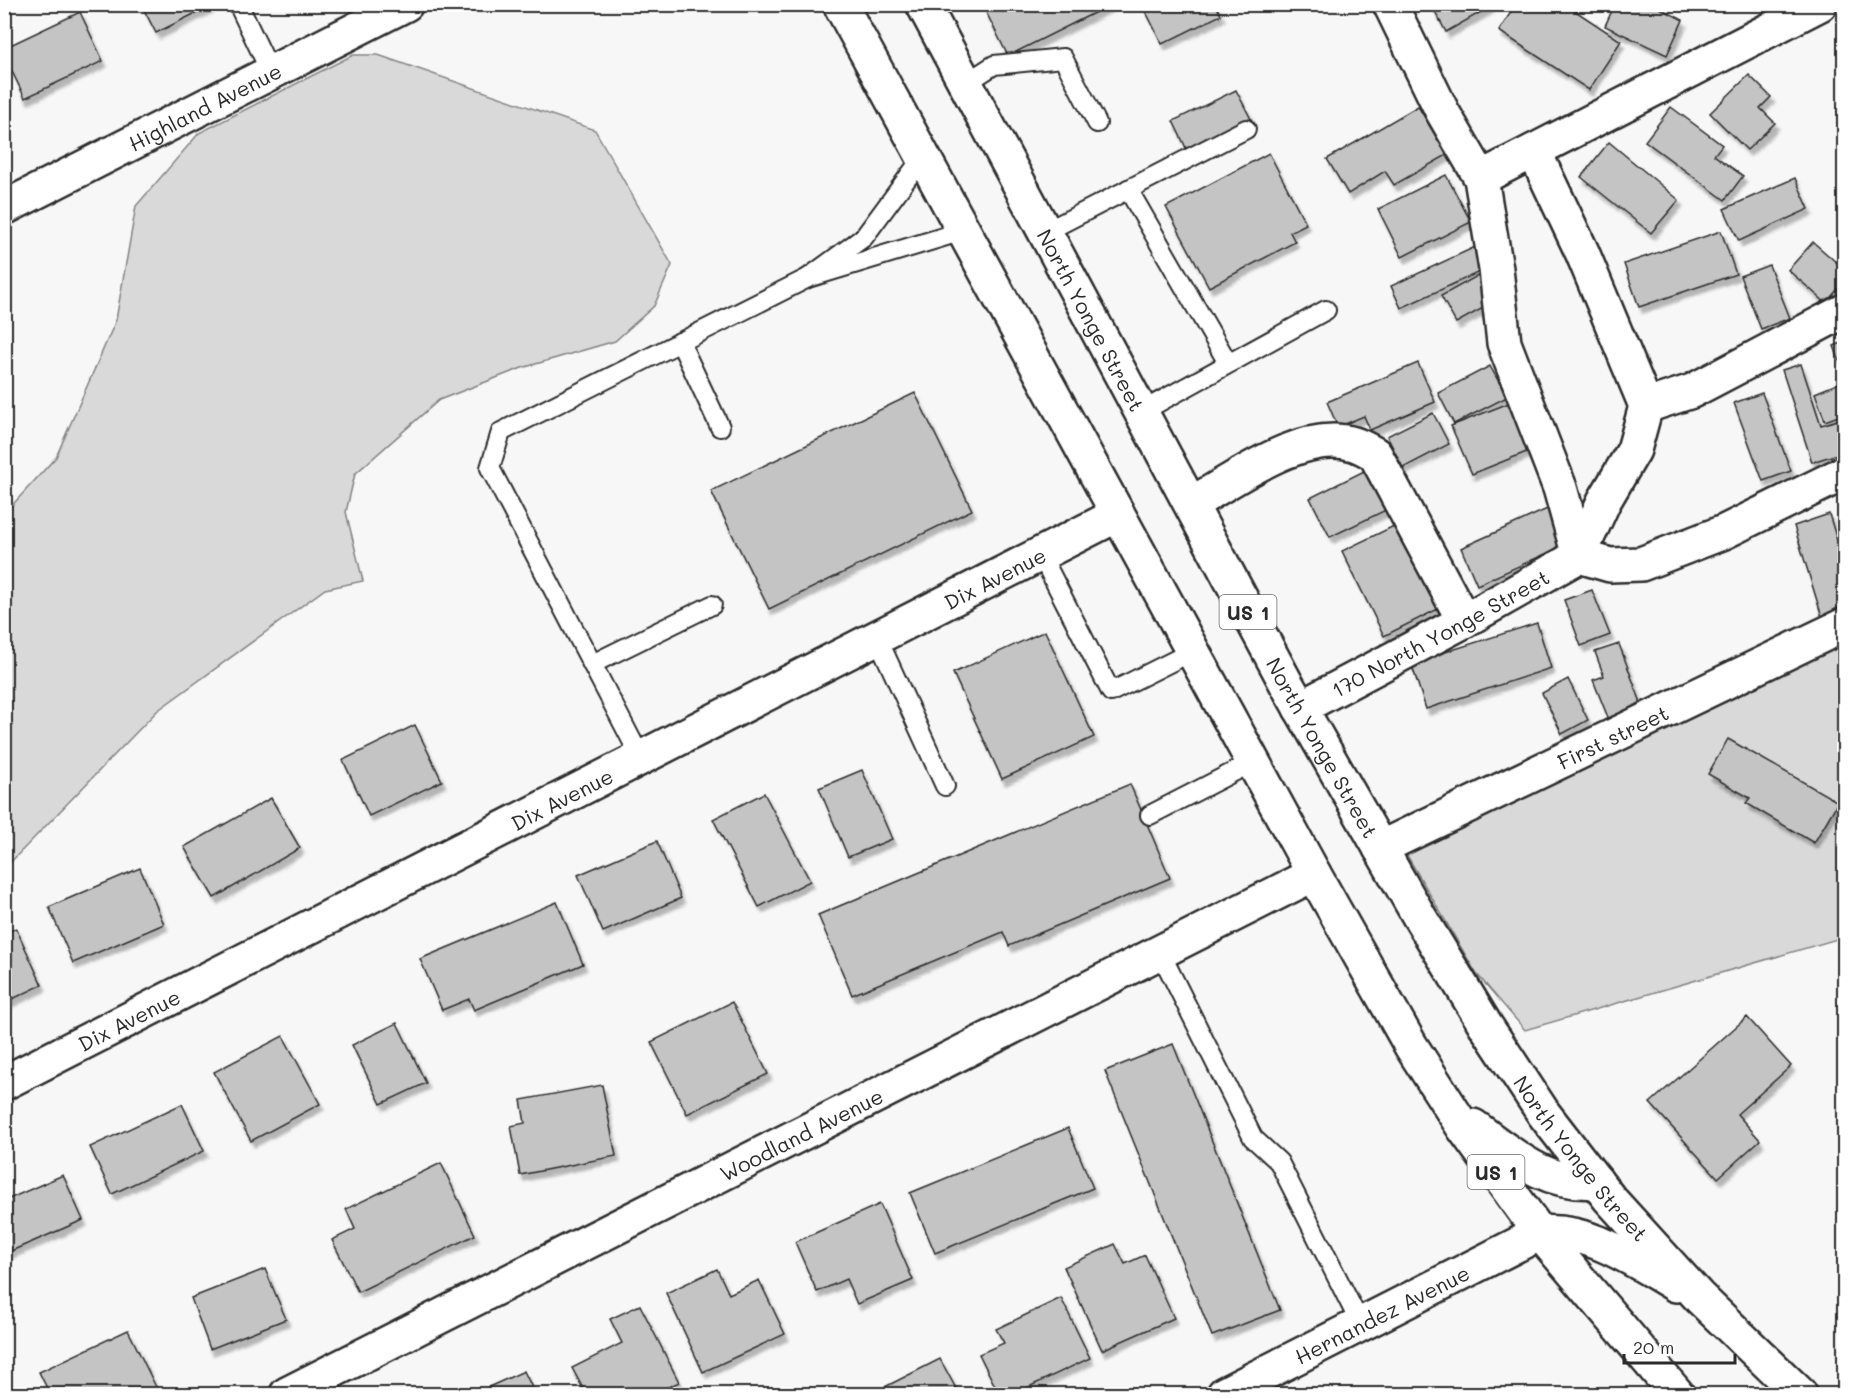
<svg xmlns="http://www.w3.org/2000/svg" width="1849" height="1399" viewBox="0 0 1849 1399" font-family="Mali,sans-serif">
	<defs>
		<filter id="shadow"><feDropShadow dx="3.5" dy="6" stdDeviation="1.5" flood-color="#0004"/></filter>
	</defs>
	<rect width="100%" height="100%" fill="#f7f7f7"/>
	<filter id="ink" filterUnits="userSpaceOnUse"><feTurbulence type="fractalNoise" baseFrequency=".0167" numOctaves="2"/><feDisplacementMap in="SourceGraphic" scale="12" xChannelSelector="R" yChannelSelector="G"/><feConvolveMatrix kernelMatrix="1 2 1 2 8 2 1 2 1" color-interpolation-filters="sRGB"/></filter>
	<g filter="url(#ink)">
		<g fill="#d9d9d9" stroke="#828282" stroke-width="1.5">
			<polygon points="353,55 378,55 595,130 672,265 654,306 615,341 522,368 439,400 355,474 346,512 363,581 325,589 157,711 5,868 5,513 56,457 116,320 136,206 199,133"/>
			<polygon points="1844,625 1844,937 1525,1030 1476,973 1398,840"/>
		</g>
		<g fill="#c4c4c4" stroke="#2b2b2b" stroke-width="1.5" filter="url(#shadow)">
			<polygon points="141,4 214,4 156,33"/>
			<polygon points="982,4 1112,4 1008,56"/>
			<polygon points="1142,4 1215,4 1221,15 1162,44"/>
			<polygon points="1431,4 1489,4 1490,7 1446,32"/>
			<polygon points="1516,4 1565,4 1621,41 1589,90 1499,31"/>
			<polygon points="1615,4 1652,4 1683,20 1667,55 1605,26"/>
			<polygon points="80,12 103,61 25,98 4,55 4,48"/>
			<polygon points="1749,75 1771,97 1760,108 1775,123 1747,150 1710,113"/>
			<polygon points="1236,90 1252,121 1188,152 1173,121"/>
			<polygon points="1418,106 1447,155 1394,185 1385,171 1348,194 1327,159"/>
			<polygon points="1671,107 1722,145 1714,155 1743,176 1725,200 1645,141"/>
			<polygon points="1609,142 1679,200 1651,233 1581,177"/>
			<polygon points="1269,153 1306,224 1290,232 1295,242 1209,287 1166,207"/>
			<polygon points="1446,175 1471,222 1402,257 1378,209"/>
			<polygon points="1795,178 1809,209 1739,241 1724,209"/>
			<polygon points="1721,231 1736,274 1639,307 1624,264"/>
			<polygon points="1486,242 1497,264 1401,308 1391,286"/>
			<polygon points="1813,242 1844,269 1844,282 1826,303 1788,270"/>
			<polygon points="1769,265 1790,318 1761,329 1740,276"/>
			<polygon points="1479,275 1494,302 1456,323 1441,296"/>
			<polygon points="1844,342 1844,373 1834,346"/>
			<polygon points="1418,363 1435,402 1370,430 1364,416 1338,427 1327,402"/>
			<polygon points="1801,364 1821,425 1844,418 1844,452 1812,462 1782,370"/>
			<polygon points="1490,366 1507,397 1454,424 1438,393"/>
			<polygon points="1844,381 1844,414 1825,421 1815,393"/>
			<polygon points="915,393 972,510 769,609 711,491"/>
			<polygon points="1762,393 1791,471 1763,481 1734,403"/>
			<polygon points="1509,403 1529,451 1472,474 1451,426"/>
			<polygon points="1433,413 1449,444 1403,468 1387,436"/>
			<polygon points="1368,469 1388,509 1330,537 1310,498"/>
			<polygon points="1556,505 1572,542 1477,585 1461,548"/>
			<polygon points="1829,514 1844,563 1844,610 1822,617 1794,526"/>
			<polygon points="1396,525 1438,609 1384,636 1342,551"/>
			<polygon points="1592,590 1610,635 1581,646 1564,600"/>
			<polygon points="1537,623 1551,668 1426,709 1411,663"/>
			<polygon points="1045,631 1094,737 1002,779 953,673"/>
			<polygon points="1619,644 1643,708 1609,720 1593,680 1604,676 1595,652"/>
			<polygon points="1568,679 1588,720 1562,734 1542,693"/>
			<polygon points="415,725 442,781 369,816 343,760"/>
			<polygon points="1728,739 1838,802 1814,843 1746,803 1750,798 1708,774"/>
			<polygon points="862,770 892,839 848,857 819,788"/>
			<polygon points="1130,784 1170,878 1009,946 1003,932 852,995 818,915"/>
			<polygon points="764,793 810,881 759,907 713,819"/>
			<polygon points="271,798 300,848 214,898 184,847"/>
			<polygon points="657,841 681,898 603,932 578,875"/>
			<polygon points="140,868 164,924 73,963 49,907"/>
			<polygon points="557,902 583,964 474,1010 469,999 442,1010 420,959"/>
			<polygon points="16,928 42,985 4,1003 4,934"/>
			<polygon points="732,1002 768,1074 687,1114 651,1042"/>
			<polygon points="1747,1017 1791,1066 1737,1114 1760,1140 1718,1178 1650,1103"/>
			<polygon points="397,1023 426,1083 381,1104 352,1045"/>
			<polygon points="283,1036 320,1104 251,1141 214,1072"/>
			<polygon points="1173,1044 1280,1310 1212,1336 1105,1071"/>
			<polygon points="602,1085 616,1156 520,1175 511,1126 525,1123 521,1100"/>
			<polygon points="182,1104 204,1151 112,1194 90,1147"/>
			<polygon points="1068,1128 1093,1188 935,1253 910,1193"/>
			<polygon points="441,1163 475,1235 358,1292 332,1240 355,1229 346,1209"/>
			<polygon points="63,1175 83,1220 4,1254 4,1201"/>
			<polygon points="880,1204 913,1280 857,1304 846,1279 817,1292 795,1242"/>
			<polygon points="1115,1244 1125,1264 1145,1255 1174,1318 1102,1350 1064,1267"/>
			<polygon points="265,1269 286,1319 210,1349 191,1298"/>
			<polygon points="717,1269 729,1294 759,1280 785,1334 703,1372 666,1293"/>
			<polygon points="1061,1298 1090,1358 1014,1394 999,1394 979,1354 1004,1343 996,1329"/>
			<polygon points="640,1305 679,1382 654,1394 586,1394 572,1368 622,1343 610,1319"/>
			<polygon points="128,1330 157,1389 145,1394 50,1394 39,1372"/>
			<polygon points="940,1359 959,1394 871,1394"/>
			<polygon points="524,1371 535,1394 473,1394"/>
		</g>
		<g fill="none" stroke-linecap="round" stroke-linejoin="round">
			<g stroke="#2b2b2b" stroke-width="22">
				<g id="lane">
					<polyline points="238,4 271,73"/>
					<polyline points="966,83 994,65 1063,58 1097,123"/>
					<polyline points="923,157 864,237 808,278 963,231"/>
					<polyline points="1128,189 1228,363"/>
					<polyline points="1045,232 1246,129"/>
					<polyline points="680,342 720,427"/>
					<polyline points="1141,412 1326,310"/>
					<polyline points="1041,555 1111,692 1193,651"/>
					<polyline points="877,637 945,786"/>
					<polyline points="592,664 712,605"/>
					<polyline points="641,758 490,468 501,432 808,278"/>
					<polyline points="1150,815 1253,762"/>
					<polyline points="1160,952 1253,1138 1279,1162 1361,1325"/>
				</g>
			</g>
			<g stroke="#2b2b2b" stroke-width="38">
				<g id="street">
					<polyline points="1390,4 1442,111 1481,178 1496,269 1504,343 1560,488 1579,556"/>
					<polyline points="1534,151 1582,252 1646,406 1692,391 1844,311"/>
					<polyline points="1481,178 1820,4"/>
					<path id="s1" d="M4,208L406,4"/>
					<path d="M1191,504C1234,480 1302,428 1354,444C1361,446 1369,451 1375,454L1464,621"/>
					<polyline points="1579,556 1610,565 1641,564 1724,532 1844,473"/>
					<polyline points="1579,556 1604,501 1634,450 1646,406"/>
					<path id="s2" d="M1300,708L1464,621L1579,556"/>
					<path id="s3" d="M1380,848L1844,625"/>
					<path id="s4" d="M4,1083L1117,515"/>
					<path id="s5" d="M287,1394L1314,874"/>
					<path id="s6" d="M1224,1394L1540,1233"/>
				</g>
			</g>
			<g stroke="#2b2b2b" stroke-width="38">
				<g id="primary">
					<polyline points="840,4 1314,874 1411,1046 1463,1127 1540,1233 1677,1394"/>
					<path id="s7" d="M923,4L1286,683L1419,916L1486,1026L1544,1114L1609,1198L1700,1298L1800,1394"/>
					<path d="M1473,1126C1512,1154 1545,1186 1596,1181"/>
					<path d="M1540,1233C1589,1228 1635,1261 1676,1285"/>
				</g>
			</g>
			<use href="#lane" stroke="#fff" stroke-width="18"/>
			<use href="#street" stroke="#fff" stroke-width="33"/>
			<use href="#primary" stroke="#fff" stroke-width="33"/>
		</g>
	</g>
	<g text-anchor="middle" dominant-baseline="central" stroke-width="6" stroke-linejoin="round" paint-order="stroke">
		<g fill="#fff" stroke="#6b6b6b" stroke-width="1.5">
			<rect x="1219.5" y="595" width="57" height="34" rx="4.5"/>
			<rect x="1467.5" y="1155" width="57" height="34" rx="4.5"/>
		</g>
		<g font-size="20" font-weight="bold" fill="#2b2b2b">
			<text x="1248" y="612">US 1</text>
			<text x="1496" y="1172">US 1</text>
		</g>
		<g font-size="21" fill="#2b2b2b" stroke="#fff">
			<text stroke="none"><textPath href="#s1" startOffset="225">Highland Avenue</textPath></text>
			<text stroke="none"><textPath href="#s7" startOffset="358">North Yonge Street</textPath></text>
			<text stroke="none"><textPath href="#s4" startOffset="1112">Dix Avenue</textPath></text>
			<text stroke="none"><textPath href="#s2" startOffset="159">170 North Yonge Street</textPath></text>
			<text stroke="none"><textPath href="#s3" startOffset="258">First street</textPath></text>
			<text stroke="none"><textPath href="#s7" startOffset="844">North Yonge Street</textPath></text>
			<text stroke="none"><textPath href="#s4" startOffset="626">Dix Avenue</textPath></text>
			<text stroke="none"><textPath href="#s4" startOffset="140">Dix Avenue</textPath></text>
			<text stroke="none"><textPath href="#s5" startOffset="576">Woodland Avenue</textPath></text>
			<text stroke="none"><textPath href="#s7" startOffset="1330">North Yonge Street</textPath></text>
			<text stroke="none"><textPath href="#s6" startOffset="177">Hernandez Avenue</textPath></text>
		</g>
	</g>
	<rect width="1849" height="1399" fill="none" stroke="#fff" stroke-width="24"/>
	<rect x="12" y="12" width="1825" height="1375" fill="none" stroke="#2b2b2b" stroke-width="2" filter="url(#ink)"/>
	<path d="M1624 1354v9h111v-9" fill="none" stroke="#2b2b2b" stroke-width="3"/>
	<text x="1633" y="1354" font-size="18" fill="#2b2b2b" stroke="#ffffff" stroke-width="4.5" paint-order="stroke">20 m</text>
</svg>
